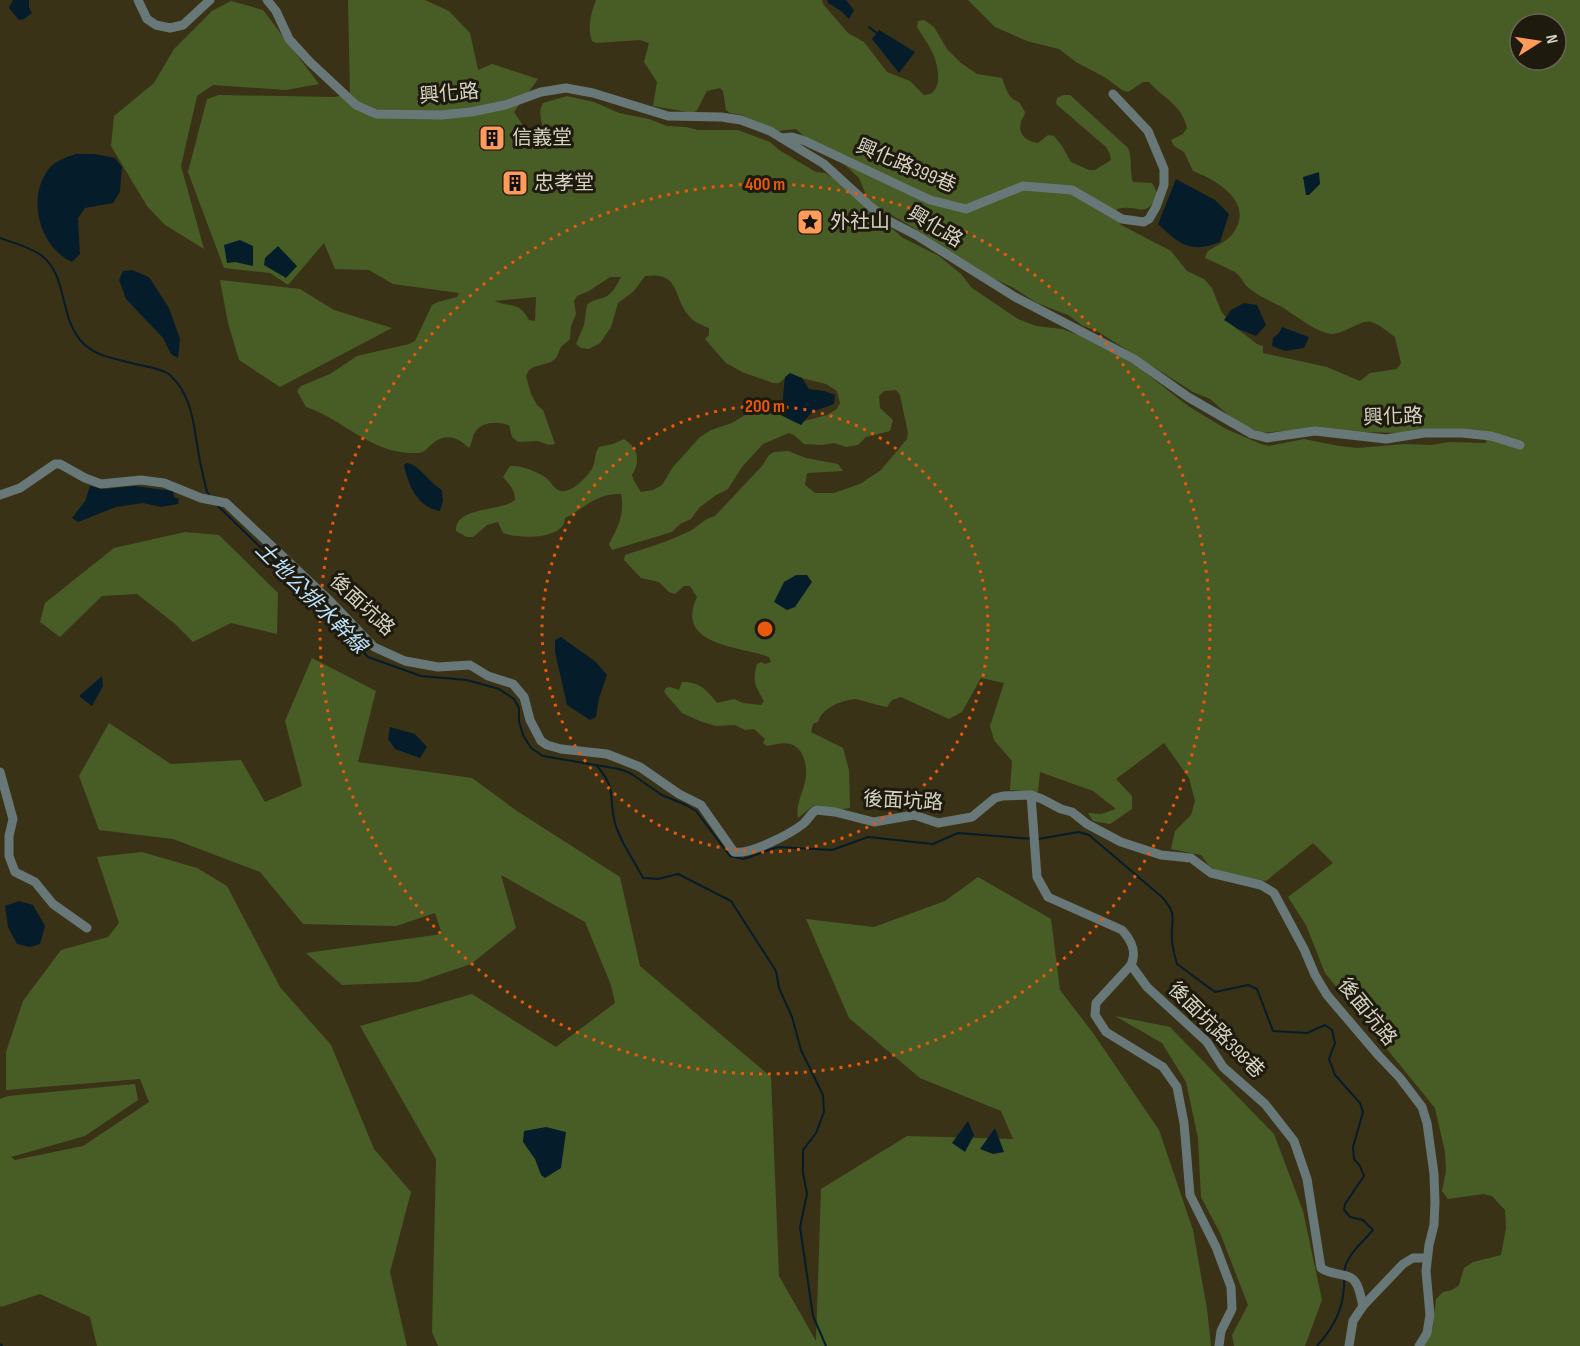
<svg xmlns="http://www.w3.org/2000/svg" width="1580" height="1346" viewBox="0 0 1580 1346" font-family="'Sofia Sans Condensed','Noto Sans TC',sans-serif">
	<rect width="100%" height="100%" fill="#3a3217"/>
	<g fill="#485d26" fill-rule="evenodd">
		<path d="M348,0H425L449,11L470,33L478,70L492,64L538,79L514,112L533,141L548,129L543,128C541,118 538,112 543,103L567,96L594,102L619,113L649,119L667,126L686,127L698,130H738L770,142L779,150L816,172L825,173L833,178L903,238L939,256L961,274L972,288L1018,319L1036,326L1062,329L1087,338L1137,366L1188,406L1226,429L1261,444L1269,446L1304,439L1339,446L1358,448L1404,444L1431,445L1449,442L1486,443L1487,431L1441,429L1399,433L1333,431L1317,428L1262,433L1235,421L1210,399L1193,392L1097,331L1083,326L1068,315L1037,303L1012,287L977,271L914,228L869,202L859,178L842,162L810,142L796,129L778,131L742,115L730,113L726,110L723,91L720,88L707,91L697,110L693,113L653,106L657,82L644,62L649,43L640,40L596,43L592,41C587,28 591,13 596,0H822L823,4L848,33L864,42L887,72L910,81L924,95C943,95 939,69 934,56C930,46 923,37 917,27L918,21L924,20L934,27L947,49L961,63L977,74L1002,78C1006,88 1008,99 1019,102L1025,112C1025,116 1022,118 1021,122C1017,134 1027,142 1038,143L1048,135L1054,136L1062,146L1071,162L1089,170H1095L1111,160L1110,154L1106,147L1056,104L1057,98L1063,95H1070L1128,148C1133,160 1129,171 1133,182L1152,183L1158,194C1146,221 1138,203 1117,209V220L1121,225L1171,251L1187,271L1204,279L1212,288L1221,311L1232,325L1257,344L1263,346V353L1327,367L1360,381L1370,373L1397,369L1401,363L1395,337C1388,332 1379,324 1371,322C1361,319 1345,334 1332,334C1317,333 1295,315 1282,307C1271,301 1260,297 1250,289C1243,284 1242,277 1235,272C1226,267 1215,263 1205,258L1207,252C1214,247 1225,242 1231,236C1257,204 1219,181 1193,171L1184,152L1174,146L1171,140L1183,134L1187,128C1182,105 1164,99 1149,82H1143L1128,92L1122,90L1106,78L1076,62L1059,49L1027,41L995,27L968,0H1580V1346H1422L1433,1328L1436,1299L1443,1292L1452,1290L1459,1285L1464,1268L1473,1262L1501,1255L1506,1228L1505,1210L1492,1196L1483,1194L1448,1199L1442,1191L1446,1171L1445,1152L1435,1108L1325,973L1306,925L1288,897L1333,863L1313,843L1266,881L1223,873L1210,867L1201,855L1171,849L1175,831L1191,815L1195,801L1189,778L1164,743L1116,779L1132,796V809L1110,824L1093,821L1088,813L1101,814L1116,809L1093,791L1040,772L1038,792L1010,790L1012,761L994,740L990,726L1004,683L981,678L962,712L949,719L901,697L892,700L887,707C879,706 859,699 854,699C840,701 822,708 818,722L813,724L811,732L843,748L849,770L850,808L836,810L814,805L798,818C795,803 805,790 806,776C807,764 803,747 790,744C784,742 773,745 767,746L763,743L765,739L754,729L745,730L735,725L716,726L702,722L682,713L664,692L666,688L670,687L679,690L682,682C699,681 708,691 717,703L734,699L743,703L761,705L764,701C755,685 752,682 757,664L761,662L765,664L771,662L769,657C740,646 674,646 697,597L690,586H684L675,594L669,592L659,582L641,578L624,560L625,555C647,548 669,541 690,531C699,526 705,518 715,516L762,466L769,455L774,452L788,451L806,458L838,464L843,471L807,473L805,485L815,493H834L860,484L881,470L907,439L908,433L900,395L896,390L884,391L879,396L880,408L893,420L890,431L866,437L858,445L846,447L834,443L822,445L804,444L794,435L789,433L763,444L742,467L728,489L716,495L699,508L691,519L680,524L672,532L612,550L609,544C618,527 625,514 621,494C594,494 587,507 565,518C565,540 518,539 503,533L498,522L487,525L473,537H467L456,531C455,506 501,512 515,500C515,489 509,484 503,477L510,466C522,465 535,471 545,477C550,480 551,484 555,488C567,499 585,479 592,469C596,462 594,454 599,447L613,444L624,439C638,448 641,460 632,475L634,481L641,492L653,490L662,485L673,467L700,437L711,430L732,423L750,412L768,409L797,423L827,415L837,409L840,403L837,391L826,384L789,375L779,383H773L742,372L726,363L705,339L709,335V328C704,326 696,323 692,319C671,299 683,271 645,276L634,291L618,303L611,327L600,343L589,349L581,348L576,344L584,325L587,305C593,299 598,300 605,297C613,294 617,284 621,277H610L589,291L577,296L574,301L576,314L571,326L570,339L561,347L556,358L551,362L534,367L529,370L526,376L531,394L537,405L543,410L555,444L549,445L538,441L518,442L512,437L509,425C498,421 480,421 474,434C472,439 472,443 469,448C460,439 448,433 436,441C429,445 426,453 417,453C372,455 345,420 306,407L297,391L301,386L330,374L357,356L409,344L415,341L432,305L438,302L457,297L459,293L393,284L369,270L335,269L324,243L288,285L270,273L224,268L188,172L207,99L219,95L334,97L350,94ZM1520,24H1556V60H1520ZM536,297L535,321L529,320C519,301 512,308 494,301Z"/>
		<polygon points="231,1 263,10 319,84 286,90 213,85 197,96 181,166 204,249 165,225 147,206 111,146 114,116 154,83 174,49 212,11"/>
		<polygon points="220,280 300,289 334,310 392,328 280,387 239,360 228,323"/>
		<polygon points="185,532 219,535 278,593 277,634 231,623 193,642 174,623 137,594 102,596 60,637 40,622 45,603 114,548"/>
		<polygon points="312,658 376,691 358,762 472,778 517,811 620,877 640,966 771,1077 779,1276 816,1341 821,1189 907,1136 1013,1139 1001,1111 920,1078 849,1018 806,919 874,927 945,901 978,877 1051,919 1060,990 1093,1033 1159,1130 1193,1230 1207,1309 1211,1346 438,1346 432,1332 436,1159 360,1026 472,994 556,1047 615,1003 611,985 585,922 501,875 516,928 471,964 418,982 342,985 306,953 442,934 435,913 396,926 303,924 260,872 173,839 99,830 79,776 109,723 171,764 241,760 265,802 302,786 285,721"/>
		<polygon points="142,852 197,868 227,886 280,987 331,1045 374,1149 411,1192 390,1272 407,1346 97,1346 90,1317 40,1294 1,1307 0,1305 0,1099 8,1096 135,1084 138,1100 85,1136 11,1157 15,1160 83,1146 149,1102 140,1079 6,1090 6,1052 23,1001 61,950 108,937 119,923 97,857"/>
		<polygon points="1115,1016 1170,1027 1274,1134 1303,1211 1322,1300 1305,1346 1234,1346 1232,1335 1248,1305 1220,1233 1201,1197 1198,1138 1186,1082 1162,1043"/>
	</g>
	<g fill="#051d2b">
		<polygon points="13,0 29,0 29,7 32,13 24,19 19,20 9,8"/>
		<polygon points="827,0 846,0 854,10 849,19 841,11 828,3"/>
		<polygon points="879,30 915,52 899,73 872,39"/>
		<path d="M76,154H95L115,158L122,167L120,192L113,203L85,208L78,218L80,254L72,262C39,247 27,198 48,170C54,161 67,157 76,154Z"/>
		<polygon points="1319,172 1320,184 1309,195 1306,195 1303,177"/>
		<path d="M1176,179L1215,200L1229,214L1220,242C1190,254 1179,244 1158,224Z"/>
		<polygon points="240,240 253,246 253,266 235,262 227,263 224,245"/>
		<polygon points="278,246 297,266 286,278 264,265 265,258"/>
		<polygon points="132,270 149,277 169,308 180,339 178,358 171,354 163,338 126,299 119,280 123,271"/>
		<polygon points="1244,303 1257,305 1266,325 1256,336 1238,329 1224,320 1231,310"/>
		<polygon points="1282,327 1309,337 1304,348 1285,351 1272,346 1273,338 1279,333"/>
		<polygon points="790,373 802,378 809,389 824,391 835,395 834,404 812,412 801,425 781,415 785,377"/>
		<path d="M407,463C419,464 429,483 442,490L443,501L440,511C418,508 408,485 404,465Z"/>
		<polygon points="90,486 105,489 134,486 173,491 174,497 179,499 178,504 161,507 143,503 116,507 78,522 72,518 85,501"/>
		<polygon points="796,575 807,575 812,582 795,607 787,610 774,602 784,582"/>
		<polygon points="561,637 596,662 607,675 599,698 596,717 590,720 567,705 555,652 555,640"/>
		<polygon points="102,676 103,686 92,706 79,696"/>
		<polygon points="390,727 415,734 427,747 420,758 395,749 388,739"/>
		<polygon points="19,901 33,905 45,926 40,944 30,947 17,944 8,927 5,906"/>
		<polygon points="968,1121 974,1135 965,1152 952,1143"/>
		<polygon points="546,1127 566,1132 561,1168 545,1178 541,1175 535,1159 523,1142 524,1131"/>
		<polygon points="995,1128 1004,1152 993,1154 980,1149"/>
	</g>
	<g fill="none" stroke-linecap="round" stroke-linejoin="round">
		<g stroke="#051d2b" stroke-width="2">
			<polyline points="869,27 878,34"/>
			<path d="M0,238C13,243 31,247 42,256C68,276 59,318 82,342C95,356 113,358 131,363C143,366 162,368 170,375C193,396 194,428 199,456C201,468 204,480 207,492L211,497"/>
			<polyline points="218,506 318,603 368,657 421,676 467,680 499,689 514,699 519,708 519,721 523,735 531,748 543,756 619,769 630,773 662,795 686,805 696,811 730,856 744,859 778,847 832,850 868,837 933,844 958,833 1033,839"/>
			<path d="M597,766C618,790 608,798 615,823C620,842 634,860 643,878L658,879L678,874L731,901L776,971L779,988L792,1017L801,1050L823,1095L824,1112L816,1133L803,1150V1173L807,1194L800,1227L813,1316L826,1346"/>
			<path d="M1038,839L1079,832L1089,835L1162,897C1179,916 1170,919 1172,941C1173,949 1175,957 1177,964L1215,992L1248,985L1257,989L1273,1031L1307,1033L1325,1025L1332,1030L1335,1043L1329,1059L1335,1075L1360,1103L1363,1112L1353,1147L1354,1159L1360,1166L1364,1176L1345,1204L1344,1210L1350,1217L1363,1220L1373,1230C1363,1242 1345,1256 1344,1273"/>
			<polyline points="0,1344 2,1346"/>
			<path d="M1317,1346C1335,1326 1345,1306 1344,1279"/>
		</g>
		<g stroke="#687879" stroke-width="9">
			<polyline points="138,0 147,19 156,25 170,28 183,25 210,0"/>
			<polyline points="267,0 276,11 289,39 310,62 356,105 376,114 441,115 471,112 505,105 541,92 566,88 593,93 668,116 721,117 741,120 770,131 824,164 870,206 889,221 916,235 1015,297 1134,359 1188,397 1252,434 1267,438 1315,431 1386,439 1424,433 1462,433 1491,436 1520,445"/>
			<polyline points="782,138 792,137 805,141 930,200 966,209 1023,186 1072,190 1122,219 1144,222 1149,219 1156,207 1164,185 1164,169 1148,131 1113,94"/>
			<path d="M0,495L20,488L55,464H60L85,478L101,484L141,480L164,483L201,498L226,503L329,600L374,647L405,661L438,667L470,665L488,676L513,684L524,697L530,720L541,741L547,745L561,749L607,754L640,767L679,794L701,805L734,852C750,855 790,834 803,824C808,820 810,814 816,810L835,812L874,822L914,815L938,823L972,817L995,798L1003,796L1031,795L1042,799L1061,809L1072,812L1087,824L1121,842L1161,855L1191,858L1211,873L1261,885L1274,893L1304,949L1315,975L1327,995L1379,1056L1400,1078L1422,1107L1427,1123L1434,1174L1435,1203L1434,1225L1429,1245L1426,1271L1430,1315L1427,1333L1419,1346"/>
			<polyline points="0,772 13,819 9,836 9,856 15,872 35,882 53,904 87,928"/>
			<path d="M1031,795L1037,877L1048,897L1122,930C1132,941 1137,952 1131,965L1147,987L1207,1042L1223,1067L1265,1104L1294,1141L1307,1179L1321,1268C1331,1276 1350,1272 1356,1283C1360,1289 1361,1299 1363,1306L1403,1264L1413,1258H1427"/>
			<polyline points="1131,965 1096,1003 1095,1015 1106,1032 1163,1067 1177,1087 1184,1123 1190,1195 1216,1247 1231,1287 1232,1309 1221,1331 1219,1346"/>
			<polyline points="1349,1346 1353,1321 1363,1306"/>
		</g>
	</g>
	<g fill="none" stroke="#e8590c" stroke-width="3" stroke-dasharray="3 6">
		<circle cx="765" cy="629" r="223"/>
		<circle cx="765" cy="629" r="445"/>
	</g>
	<defs>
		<g id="building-square" transform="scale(1.35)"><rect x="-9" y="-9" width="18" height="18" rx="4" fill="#ff9b5a" stroke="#1e1a0e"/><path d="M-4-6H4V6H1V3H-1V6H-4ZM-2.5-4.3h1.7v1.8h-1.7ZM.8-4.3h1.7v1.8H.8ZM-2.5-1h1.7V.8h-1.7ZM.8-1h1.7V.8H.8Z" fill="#111"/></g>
		<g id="sight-square" transform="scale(1.35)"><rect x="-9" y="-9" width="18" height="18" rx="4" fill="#ff9b5a" stroke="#1e1a0e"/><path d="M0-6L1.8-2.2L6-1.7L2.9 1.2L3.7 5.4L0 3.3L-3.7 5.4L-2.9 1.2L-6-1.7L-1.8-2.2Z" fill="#111"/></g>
	</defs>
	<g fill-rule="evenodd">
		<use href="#building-square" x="492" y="138"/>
		<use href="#building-square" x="515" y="183"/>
		<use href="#sight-square" x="810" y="222"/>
	</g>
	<g text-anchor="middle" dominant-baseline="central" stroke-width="6" stroke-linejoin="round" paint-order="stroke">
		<g font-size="20" fill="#d6d2c2" stroke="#1e1a0e">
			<text transform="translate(449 94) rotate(-5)">興化路</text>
			<text transform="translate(906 166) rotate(23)">興化路399巷</text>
			<text transform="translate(935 227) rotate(31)">興化路</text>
			<text transform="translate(1393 417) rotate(-2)">興化路</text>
			<text transform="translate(362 605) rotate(43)">後面坑路</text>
			<text transform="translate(903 801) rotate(3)">後面坑路</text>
			<text transform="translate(1367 1012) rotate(51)">後面坑路</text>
			<text transform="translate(1216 1030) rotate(45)">後面坑路398巷</text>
		</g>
		<g font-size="20" fill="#d6d2c2" stroke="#1e1a0e" text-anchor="start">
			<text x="512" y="138">信義堂</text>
			<text x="534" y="183">忠孝堂</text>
			<text x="830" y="222">外社山</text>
		</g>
		<g font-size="21" font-style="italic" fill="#bce2fb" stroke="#1e1a0e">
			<text transform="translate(311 598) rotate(45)">土地公排水幹線</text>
		</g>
	</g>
	<circle cx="765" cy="629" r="9" fill="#e8590c" stroke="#1e1a0e" stroke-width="3"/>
	<g font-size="18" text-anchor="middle" font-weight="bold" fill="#e8590c" stroke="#1e1a0e" stroke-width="6" stroke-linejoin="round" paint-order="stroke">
		<text x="765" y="190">400 m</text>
		<text x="765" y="412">200 m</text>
	</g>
	<g transform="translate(1538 42) rotate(78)"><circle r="28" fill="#1e1a0e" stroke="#686456" stroke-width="1.5"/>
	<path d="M0-4.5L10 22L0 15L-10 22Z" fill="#ff9b5a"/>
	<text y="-9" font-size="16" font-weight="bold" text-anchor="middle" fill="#d6d2c2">N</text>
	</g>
</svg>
